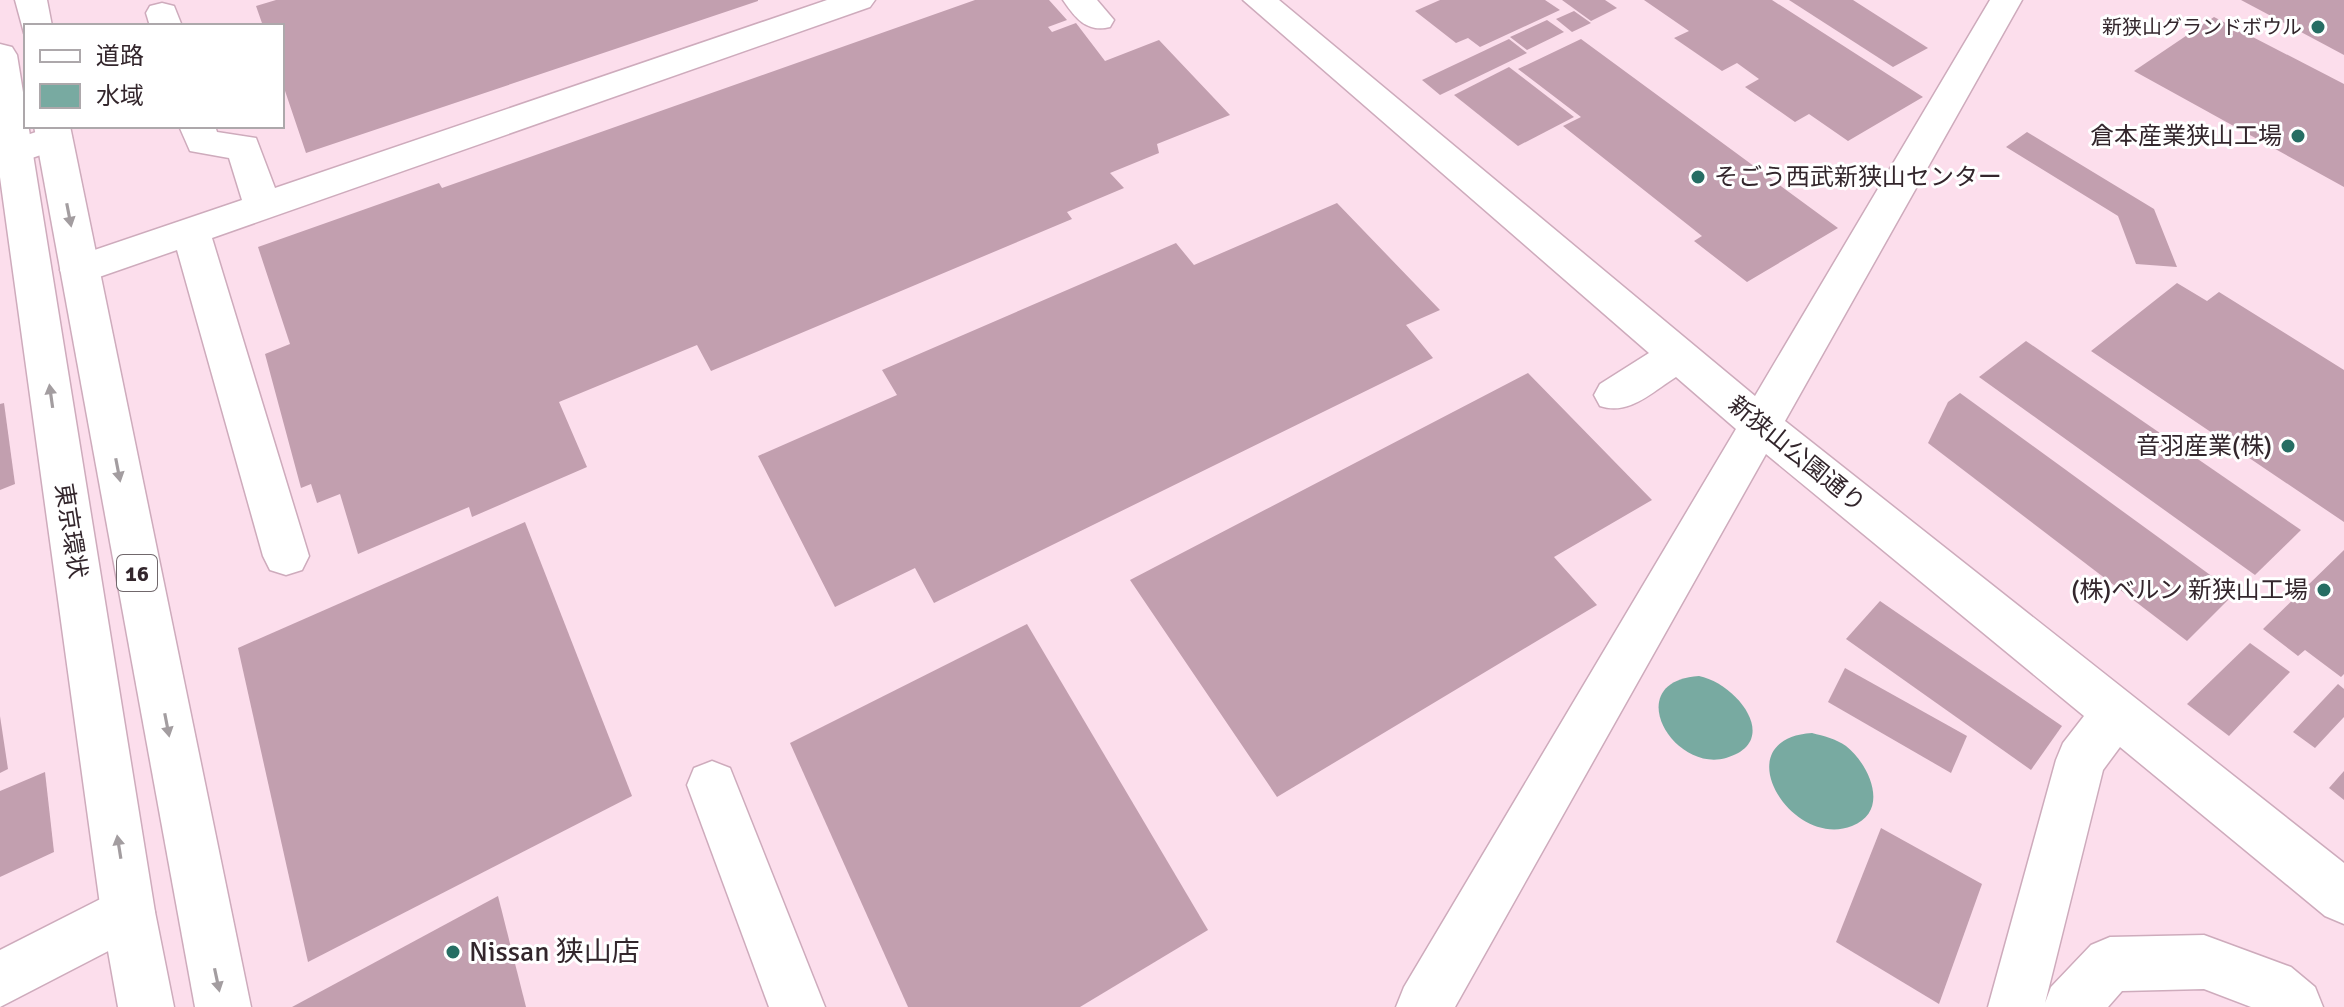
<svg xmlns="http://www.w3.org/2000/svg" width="2344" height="1007" viewBox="0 0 2344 1007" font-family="Signika,'Noto Sans JP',sans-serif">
	<rect width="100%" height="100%" fill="#fcdeec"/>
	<g fill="#78aaa1">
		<path d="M1699,676C1738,684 1782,742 1726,758C1672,773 1620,681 1699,676Z"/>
		<path d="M1812,733C1824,736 1836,739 1846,746C1869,764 1891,811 1852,826C1791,850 1723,739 1812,733Z"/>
	</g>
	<g fill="#c29faf">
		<polygon points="276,0 758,0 758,1 306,153 282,82 282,26 263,26 256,6"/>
		<polygon points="975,0 1049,0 1067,20 1048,27 1052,32 1076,23 1105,61 1159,40 1230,115 1157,144 1159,153 1110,173 1124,188 1067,212 1072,219 711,371 697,345 559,402 587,467 472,517 469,507 358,554 340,494 317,503 311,484 301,488 265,354 290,344 258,247 439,183 442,188"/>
		<polygon points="1440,0 1545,0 1560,10 1480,47 1468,38 1456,43 1415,11"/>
		<polygon points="1562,0 1605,0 1617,8 1591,21"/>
		<polygon points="1644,0 1772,0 1923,97 1848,141 1809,114 1795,122 1745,87 1759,79 1737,63 1722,71 1674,38 1689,31"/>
		<polygon points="1789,0 1853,0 1928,48 1893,67"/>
		<polygon points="2241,0 2344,0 2344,55"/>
		<polygon points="1574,11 1591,23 1572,32 1556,19"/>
		<polygon points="2214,17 2344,84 2344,187 2134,71"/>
		<polygon points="1547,20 1564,32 1527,50 1510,37"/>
		<polygon points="1509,39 1527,53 1440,95 1422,80"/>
		<polygon points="1581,39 1838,228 1747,282 1694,241 1702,236 1563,126 1581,117 1518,69"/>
		<polygon points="1509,67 1574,117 1518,146 1454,95"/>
		<polygon points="2027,132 2154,209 2177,267 2136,264 2118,216 2006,147"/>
		<polygon points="1337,203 1440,310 1406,325 1433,358 934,603 915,568 835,607 758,456 897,395 882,370 1176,243 1194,265"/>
		<polygon points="2177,283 2207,301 2219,292 2344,370 2344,522 2091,351"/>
		<polygon points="2026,341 2301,530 2255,575 1979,377"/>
		<polygon points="1528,373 1652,500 1554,557 1597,605 1277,797 1130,580"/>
		<polygon points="1960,393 2235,593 2187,641 1928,443 1948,402"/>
		<polygon points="4,403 15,484 0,490 0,404"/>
		<polygon points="525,522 632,796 308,962 238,648"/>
		<polygon points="2344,550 2344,674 2341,677 2305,650 2298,656 2263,629"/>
		<polygon points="1880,601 2062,726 2031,770 1846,639"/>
		<polygon points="1027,624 1208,930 1080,1007 908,1007 790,743"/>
		<polygon points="2250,643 2290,672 2229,736 2187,704"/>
		<polygon points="1845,668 1967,736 1951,773 1828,702"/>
		<polygon points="2338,684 2344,689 2344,717 2315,748 2293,732"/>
		<polygon points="0,716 8,769 0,773"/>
		<polygon points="2344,771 2344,800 2329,788"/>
		<polygon points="45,772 54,852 0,877 0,791"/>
		<polygon points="1881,828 1982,884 1939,1004 1836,942"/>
		<polygon points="498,896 526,1007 292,1007"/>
	</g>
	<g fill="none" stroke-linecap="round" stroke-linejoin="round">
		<g stroke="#ceabbc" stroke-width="3">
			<g id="minor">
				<polygon points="827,0 875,0 870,7 212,238 309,556 302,570 286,575 270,570 263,556 177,250 79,284 65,280 60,270 65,260 242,200 229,158 190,151 179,126 215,126 217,132 256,138 275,188"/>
				<path d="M1063,0H1097L1114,20L1110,27C1087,33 1075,18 1063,0Z"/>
				<path d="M1243,0H1279L1755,396L1990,0H2022L1785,421L2344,863V924L2325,916L2120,747L2103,770L2045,1003L2051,987L2091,945L2110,937L2204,935L2291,967L2315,987L2323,1007H2251L2204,989L2122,991L2108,1007H1988L2056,760L2063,743L2084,716L1766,454L1455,1007H1396L1404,987L1736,429L1676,377C1652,392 1629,416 1600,406L1594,395L1600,384L1649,353Z"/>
				<polygon points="162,3 174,6 182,26 150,26 146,13 150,6"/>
				<polygon points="54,126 67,130 72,138 67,146 0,169 0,144"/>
				<polygon points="712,761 730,768 825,1007 769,1007 687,785 694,768"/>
				<polygon points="128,885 147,893 155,912 147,931 0,1007 0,950"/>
			</g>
		</g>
		<g stroke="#ceabbc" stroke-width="3">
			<g id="highway">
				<polygon points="15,0 47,0 52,26 26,26 24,33"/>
				<polygon points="0,44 12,47 17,55 155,912 174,1007 118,1007 101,912 0,177"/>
				<polygon points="34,126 70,126 251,1007 195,1007"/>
			</g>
		</g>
		<use href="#minor" fill="#fff" fill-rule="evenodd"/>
		<use href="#highway" fill="#fff" fill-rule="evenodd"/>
	</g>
	<defs><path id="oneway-solid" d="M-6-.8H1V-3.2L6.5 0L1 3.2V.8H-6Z" transform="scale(2)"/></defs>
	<g fill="#a39da0">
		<use href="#oneway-solid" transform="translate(69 215) rotate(79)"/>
		<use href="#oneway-solid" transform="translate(51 396) rotate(-98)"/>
		<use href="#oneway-solid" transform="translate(118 470) rotate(79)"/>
		<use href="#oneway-solid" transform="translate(167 725) rotate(79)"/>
		<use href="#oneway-solid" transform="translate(119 847) rotate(-99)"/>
		<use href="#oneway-solid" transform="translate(217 980) rotate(78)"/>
	</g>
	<g fill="#266d63" stroke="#fff" stroke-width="3">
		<circle cx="2318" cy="27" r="8"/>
		<circle cx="2298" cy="136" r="8"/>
		<circle cx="1698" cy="177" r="8"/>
		<circle cx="2288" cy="446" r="8"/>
		<circle cx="2324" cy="590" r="8"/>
		<circle cx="453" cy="952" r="8"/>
	</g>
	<g text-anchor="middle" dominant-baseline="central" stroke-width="6" stroke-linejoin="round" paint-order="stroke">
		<g font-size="20" fill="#33262c" stroke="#fff" text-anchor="end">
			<text x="2302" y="27">新狭山グランドボウル</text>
		</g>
		<rect fill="#fff" stroke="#70676b" stroke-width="2" x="117" y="555" width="40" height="36" rx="6"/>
		<g font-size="22" font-weight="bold" fill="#33262c">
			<text x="137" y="573">16</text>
		</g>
		<g font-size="24" fill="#33262c" stroke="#fff" text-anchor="end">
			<text x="2282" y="136">倉本産業狭山工場</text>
			<text x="1714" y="177" text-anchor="start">そごう西武新狭山センター</text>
			<text x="2272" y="446">音羽産業(株)</text>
			<text x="2308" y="590">(株)ベルン 新狭山工場</text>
		</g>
		<g font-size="24" fill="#33262c" stroke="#fff">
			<text transform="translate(1797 454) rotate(39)">新狭山公園通り</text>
			<text transform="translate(71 531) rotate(81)">東京環状</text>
		</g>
		<g font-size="28" fill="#33262c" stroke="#fff" text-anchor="start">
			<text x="469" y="952">Nissan 狭山店</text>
		</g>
	</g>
	<rect x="24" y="24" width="260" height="104" fill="#ffffff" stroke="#ada8ab" stroke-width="2"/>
	<rect x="40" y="50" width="40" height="12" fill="#ffffff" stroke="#ada8ab" stroke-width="2"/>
	<text x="96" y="64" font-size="24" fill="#33262c">道路</text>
	<rect x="40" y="84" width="40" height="24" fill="#78aaa1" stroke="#ada8ab" stroke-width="2"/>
	<text x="96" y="104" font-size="24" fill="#33262c">水域</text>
</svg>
